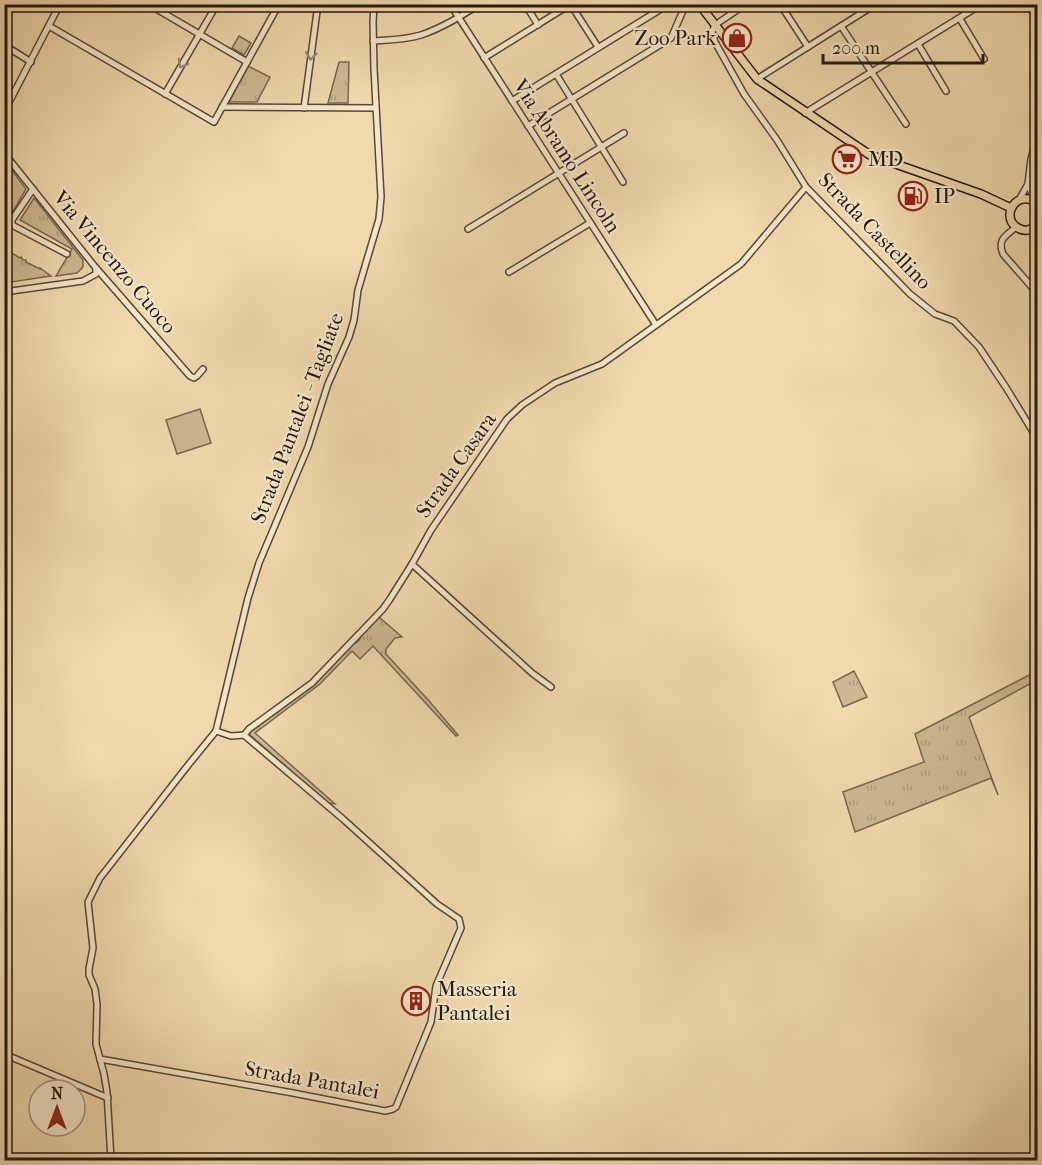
<svg xmlns="http://www.w3.org/2000/svg" width="1042" height="1165" viewBox="0 0 1042 1165" font-family="'IM FELL French Canon',serif">
	<defs>
		<pattern id="grass-tufts" width="24" height="20" patternUnits="userSpaceOnUse" patternTransform="scale(1.5)"><rect width="24" height="20" fill="#cdb892"/><path d="M3 7l-1-3M5 7V3M7 7l1-3M15 17l-1-3M17 17v-4M19 17l1-3" fill="none" stroke="#b09d7d"/></pattern>
	</defs>
	<rect width="100%" height="100%" fill="#f0d9ad"/>
	<filter id="stains"><feTurbulence type="fractalNoise" baseFrequency=".00333" numOctaves="4"/><feColorMatrix values="0 0 0 0 .2 0 0 0 0 .09 0 0 0 0 .02 0 0 0 .5 -.17"/></filter>
	<radialGradient id="worn" r=".72"><stop offset=".6" stop-color="#630" stop-opacity="0"/><stop offset="1" stop-color="#630" stop-opacity=".3"/></radialGradient>
	<g fill="url(#grass-tufts)" stroke="#786850" stroke-width="1.5">
		<polygon points="239,36 251,43 244,55 232,48"/>
		<polygon points="339,62 349,62 348,103 328,103"/>
		<polygon points="248,66 270,77 257,102 230,102 230,100"/>
		<polygon points="5,161 26,189 5,225"/>
		<polygon points="34,198 83,260 83,267 77,273 56,276 72,249 20,220"/>
		<polygon points="5,249 20,258 21,257 23,260 26,260 26,262 40,269 40,268 51,276 5,283"/>
		<polygon points="379,617 402,637 395,638 386,649 386,654 430,702 458,735 456,736 373,646 360,659 352,651 320,684 255,733 335,804 327,803 250,735 250,732 314,684 354,642 356,643 360,639 360,636"/>
		<polygon points="854,671 867,697 843,707 833,682"/>
		<polygon points="1037,671 1037,680 969,717 998,795 991,778 855,832 843,792 924,762 915,734"/>
	</g>
	<polygon fill="#cdb892" stroke="#786850" stroke-width="1.5" points="200,409 211,443 177,454 166,420"/>
	<g fill="none" stroke-linecap="round" stroke-linejoin="round">
		<g stroke="#564836" stroke-width="8">
			<g id="minor">
				<polyline points="148,4 247,62"/>
				<polyline points="450,4 656,325"/>
				<polyline points="525,4 538,25"/>
				<polyline points="746,4 715,25 712,32 715,42 744,94 777,140 806,187 910,294 935,314 954,321 979,347 1007,389 1038,440"/>
				<polyline points="780,4 808,47"/>
				<polyline points="571,5 598,47"/>
				<polyline points="960,19 984,59"/>
				<polyline points="49,26 214,122 279,4"/>
				<polyline points="841,26 906,124"/>
				<path d="M373,41C389,40 405,40 421,35C442,28 461,16 480,4"/>
				<polyline points="918,44 946,91"/>
				<polyline points="4,45 31,62"/>
				<polyline points="484,58 571,4"/>
				<polyline points="556,74 623,182"/>
				<polyline points="757,79 876,4"/>
				<polyline points="165,94 217,4"/>
				<polyline points="512,101 669,4"/>
				<polyline points="222,107 376,108"/>
				<polyline points="304,108 318,4"/>
				<polyline points="4,112 60,4"/>
				<polyline points="805,113 982,4"/>
				<polyline points="528,126 671,38 686,4"/>
				<polyline points="4,153 96,268 190,376 194,378 197,376 203,369"/>
				<polyline points="1028,184 1031,159 1038,134"/>
				<polyline points="33,189 12,220 12,225 67,254"/>
				<polyline points="1019,200 1028,184 1035,201"/>
				<path d="M1016,227C1006,236 997,239 1003,254L1038,294"/>
				<polyline points="468,229 624,133"/>
				<polyline points="509,272 590,223"/>
				<polyline points="4,292 83,281 96,274 96,268"/>
				<polyline points="412,564 532,673 551,687"/>
				<polyline points="216,731 231,736 244,735 249,729 312,683 383,609 390,599 412,564 431,530 507,419 522,405 555,383 602,364 741,264 806,187"/>
				<polyline points="4,1054 108,1098"/>
				<polyline points="100,1059 293,1093 385,1111 393,1109 396,1107 431,1022 436,986 461,928 459,919 437,904 343,819 244,735"/>
				<polyline points="111,1160 107,1092 104,1074 96,1044 97,1004 95,989 89,975 89,969 93,948 88,902 100,878 189,764 216,731 248,598 259,563 308,447 328,384 349,337 354,320 358,290 379,219 381,197 374,69 373,22 374,4"/>
			</g>
		</g>
		<g stroke="#23180f" stroke-width="10">
			<g id="major">
				<polyline points="699,4 757,79 870,155 981,194 1011,208"/>
				<path d="M1038,204C1016,186 998,220 1020,229C1027,232 1032,229 1038,225"/>
			</g>
		</g>
		<use href="#minor" stroke="#f5e6ca" stroke-width="5"/>
		<use href="#major" stroke="#f0d9ad" stroke-width="7"/>
	</g>
	<defs><path id="oneway-chevron" d="M-2-3.5L2.5 0L-2 3.5" fill="none" stroke-width="1.6" stroke-linecap="round" stroke-linejoin="round" transform="scale(1.5)"/></defs>
	<g stroke="#968976">
		<use href="#oneway-chevron" transform="translate(311 56) rotate(98)"/>
		<use href="#oneway-chevron" transform="translate(182 64) rotate(120)"/>
	</g>
	<defs>
		<g id="shop-ring" transform="scale(1.5)"><circle r="9.5" fill="#f5e6ca" stroke="#8f2418" stroke-width="1.5"/><path d="M-5-2.5h2.3a2.7 3.5 0 0 1 5.4 0H5L5.5 6h-11ZM-1.5-2.5h3a1.5 2.3 0 0 0-3 0Z" fill="#8f2418"/></g>
		<g id="supermarket-ring" transform="scale(1.5)"><circle r="9.5" fill="#f5e6ca" stroke="#8f2418" stroke-width="1.5"/><path d="M-6-5.5h2.5l.6 2H6L4.5 2H-2.5L-4.4-4H-6ZM-1.5 3.2a1.3 1.3 0 1 0 .1 0ZM3 3.2a1.3 1.3 0 1 0 .1 0Z" fill="#8f2418"/></g>
		<g id="fuel-ring" transform="scale(1.5)"><circle r="9.5" fill="#f5e6ca" stroke="#8f2418" stroke-width="1.5"/><path d="M-5.5-6h7V0h2V4h1.3V-2.5L3-4.5l.8-.8L6-3V5H2.5V1h-1V6h-7ZM-4.2-4.7v3.2H.2V-4.7Z" fill="#8f2418"/></g>
		<g id="building-ring" transform="scale(1.5)"><circle r="9.5" fill="#f5e6ca" stroke="#8f2418" stroke-width="1.5"/><path d="M-4-6H4V6H1V3H-1V6H-4ZM-2.5-4.3h1.7v1.8h-1.7ZM.8-4.3h1.7v1.8H.8ZM-2.5-1h1.7V.8h-1.7ZM.8-1h1.7V.8H.8Z" fill="#8f2418"/></g>
	</defs>
	<g fill-rule="evenodd">
		<use href="#shop-ring" x="737" y="38"/>
		<use href="#supermarket-ring" x="847" y="159"/>
		<use href="#fuel-ring" x="913" y="196"/>
		<use href="#building-ring" x="416" y="1001"/>
	</g>
	<g text-anchor="middle" dominant-baseline="central" stroke-width="4.5" stroke-linejoin="round" paint-order="stroke">
		<g font-size="21" fill="#23180f" stroke="#f5e6ca" text-anchor="start">
			<text x="716" y="38" text-anchor="end">Zoo Park</text>
			<text x="868" y="159">MD</text>
			<text x="934" y="196">IP</text>
			<text x="437" y="989">Masseria<tspan x="437" dy="24">Pantalei</tspan></text>
		</g>
		<g font-size="21" fill="#23180f" stroke="#f5e6ca">
			<text transform="translate(567 156) rotate(57)">Via Abramo Lincoln</text>
			<text transform="translate(875 231) rotate(46)">Strada Castellino</text>
			<text transform="translate(115 262) rotate(50)">Via Vincenzo Cuoco</text>
			<text transform="translate(297 418) rotate(-69)">Strada Pantalei - Tagliate</text>
			<text transform="translate(456 465) rotate(-55)">Strada Casara</text>
			<text transform="translate(312 1080) rotate(10)">Strada Pantalei</text>
		</g>
	</g>
	<rect width="1042" height="1165" fill="none" stroke="#f0d9ad" stroke-width="24"/>
	<rect x="6" y="6" width="1030" height="1153" fill="none" stroke="#23180f" stroke-width="3"/>
	<rect x="12" y="12" width="1018" height="1141" fill="none" stroke="#23180f" stroke-width="1.5"/>
	<g transform="translate(57 1108)"><circle r="28" fill="#f5e6ca" stroke="#a1947f" stroke-width="1.5"/>
	<path d="M0-4.5L10 22L0 15L-10 22Z" fill="#8f2418"/>
	<text y="-9" font-size="16" font-weight="bold" text-anchor="middle" fill="#23180f">N</text>
	</g>
	<path d="M823 54v9h160v-9" fill="none" stroke="#23180f" stroke-width="3"/>
	<text x="832" y="54" font-size="18" fill="#23180f" stroke="#f5e6ca" stroke-width="4.5" paint-order="stroke">200 m</text>
	<rect width="100%" height="100%" filter="url(#stains)"/>
	<rect width="100%" height="100%" fill="url(#worn)"/>
</svg>
